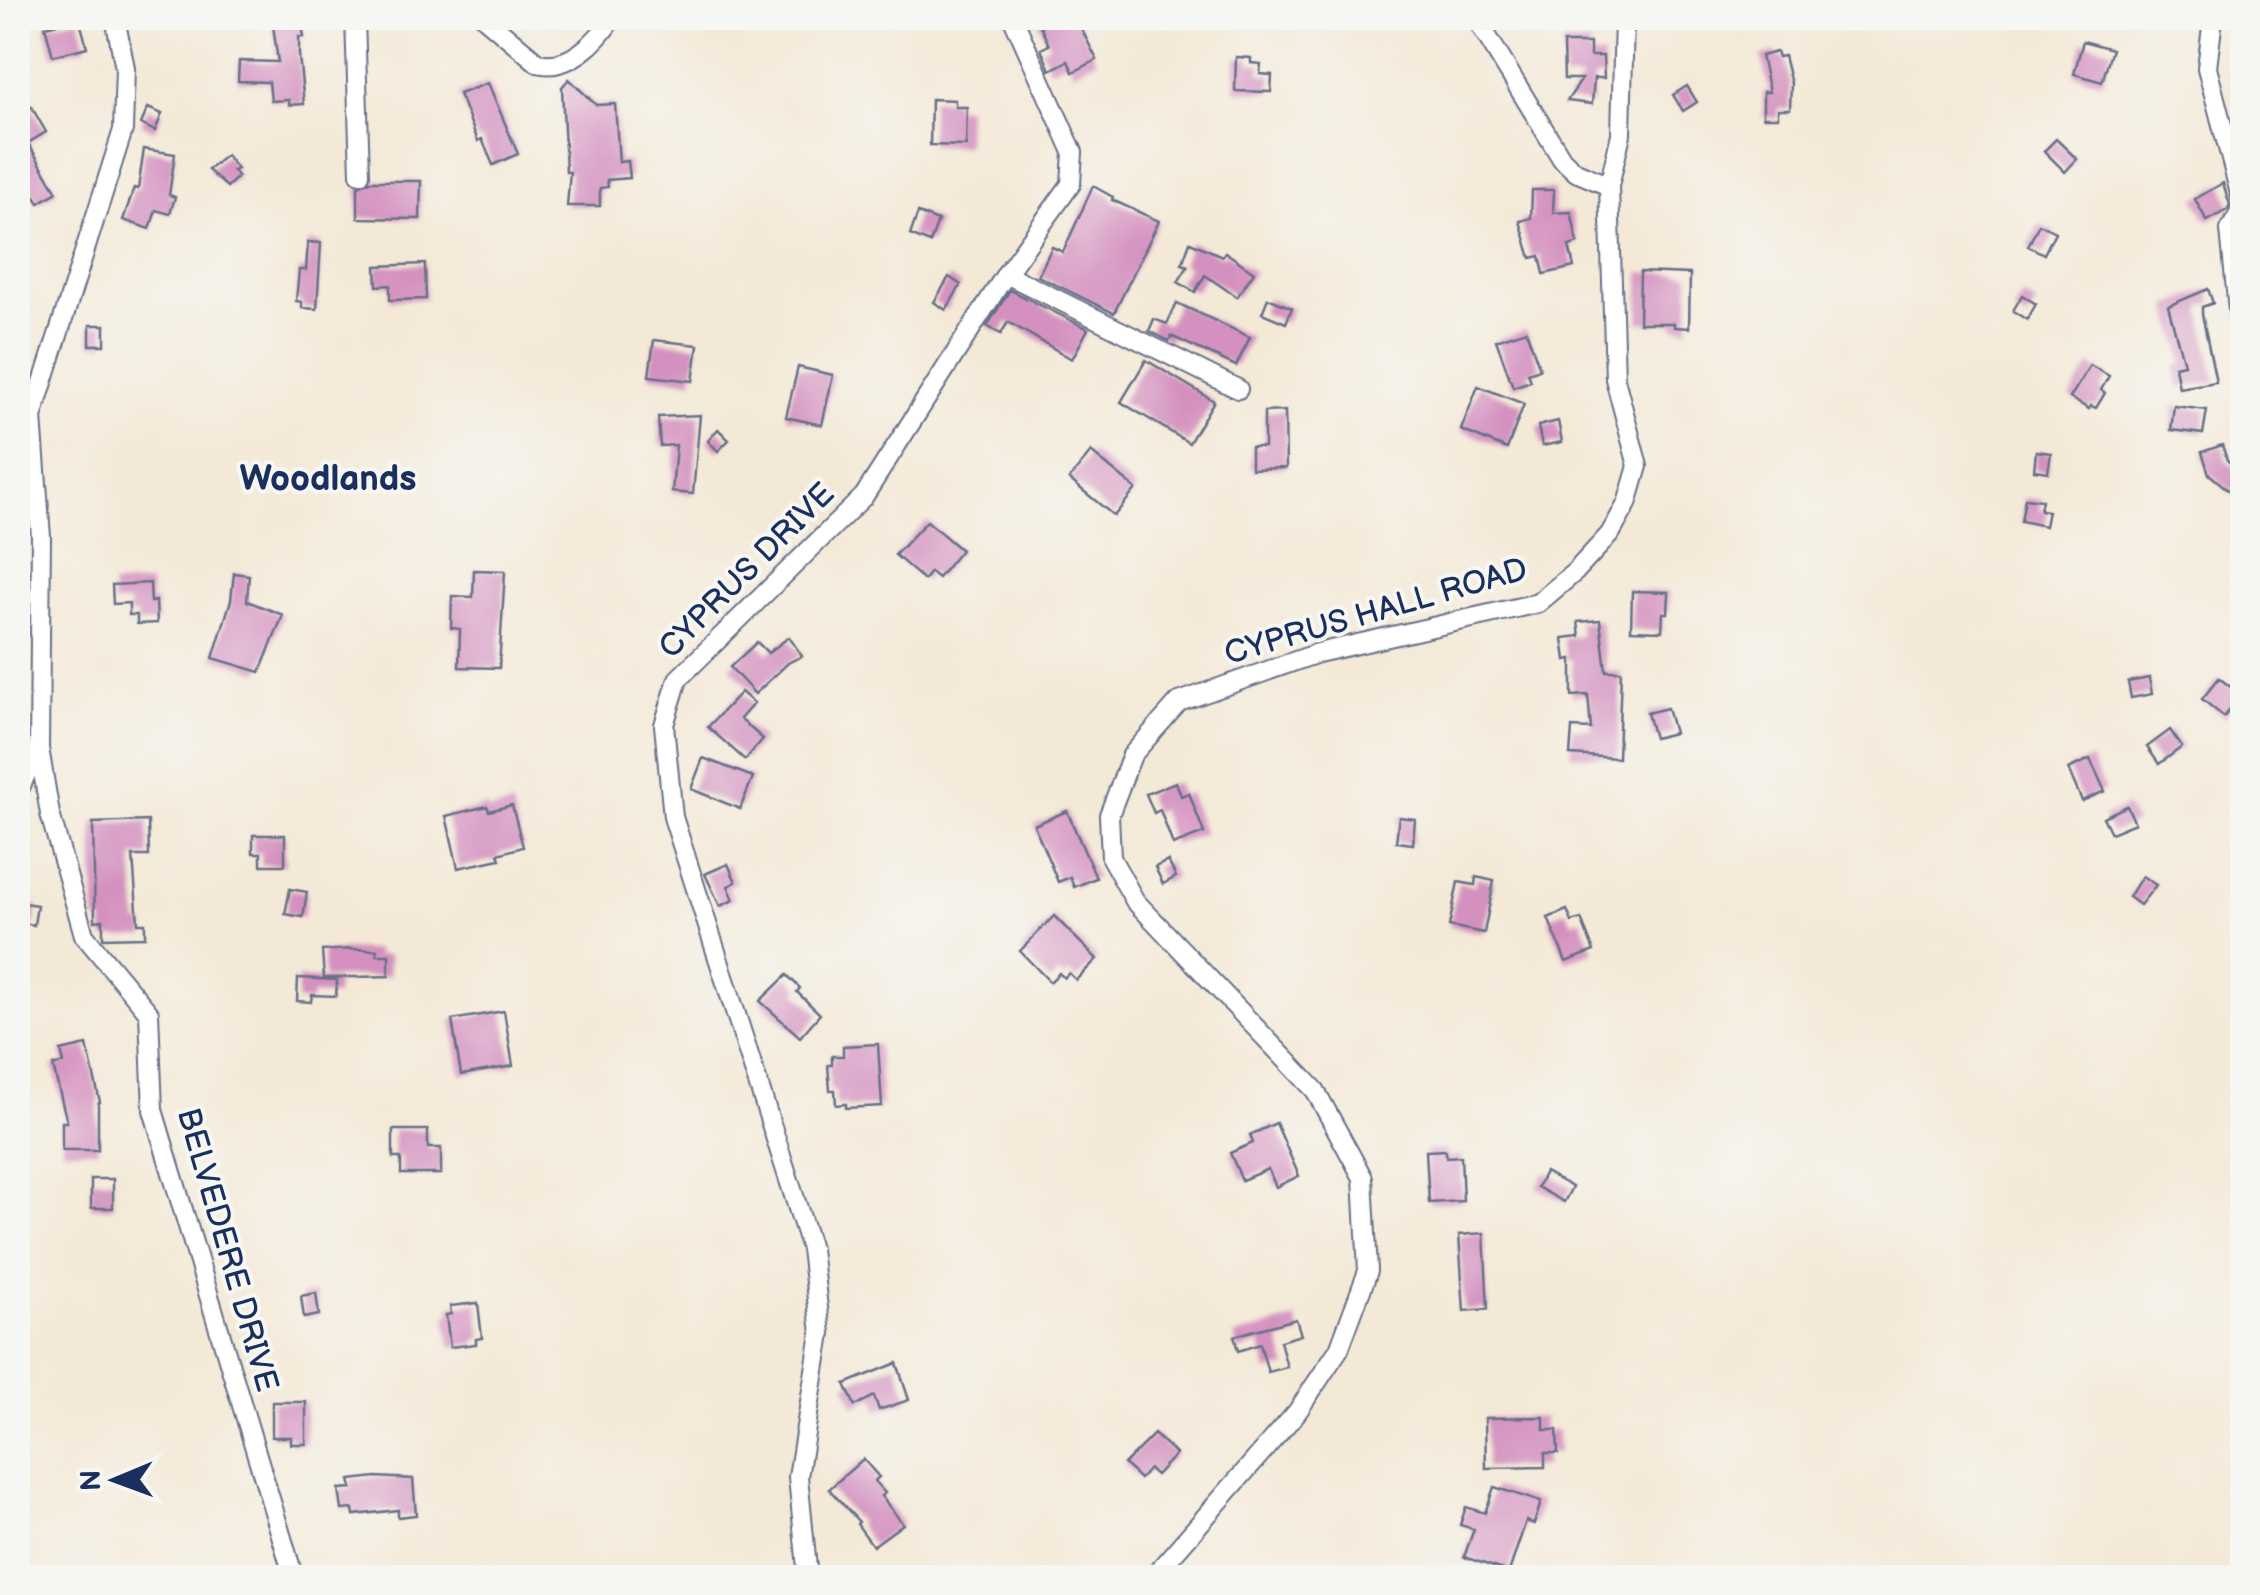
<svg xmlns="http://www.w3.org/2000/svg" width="2260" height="1595" viewBox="0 0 2260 1595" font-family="'Balsamiq Sans',sans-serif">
	<rect width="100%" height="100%" fill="#f6f6f2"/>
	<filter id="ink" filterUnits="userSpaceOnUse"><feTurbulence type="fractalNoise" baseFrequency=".01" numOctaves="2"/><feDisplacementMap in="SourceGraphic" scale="20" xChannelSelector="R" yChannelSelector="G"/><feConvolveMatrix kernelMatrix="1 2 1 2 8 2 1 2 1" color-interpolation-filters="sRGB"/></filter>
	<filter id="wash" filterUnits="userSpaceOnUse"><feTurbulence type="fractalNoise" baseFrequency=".0048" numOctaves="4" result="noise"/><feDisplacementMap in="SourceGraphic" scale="40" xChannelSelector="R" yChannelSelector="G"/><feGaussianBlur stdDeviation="2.25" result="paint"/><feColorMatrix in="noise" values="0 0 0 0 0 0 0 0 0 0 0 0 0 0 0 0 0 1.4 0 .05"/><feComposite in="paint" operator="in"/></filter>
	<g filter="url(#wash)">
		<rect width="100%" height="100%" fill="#f4e9d7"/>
		<g id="blocks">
			<g fill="#d491bf">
				<polygon points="79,18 87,47 53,56 45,26"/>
				<polygon points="272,18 301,18 304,37 299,37 299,55 304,104 289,105 289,100 271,101 269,82 238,81 239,61 278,62"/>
				<polygon points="1036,18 1076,18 1097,60 1073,72 1068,61 1050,70 1041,49 1049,45"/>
				<polygon points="2083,41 2112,49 2102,82 2074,74"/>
				<polygon points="1563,43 1590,43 1590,56 1603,56 1604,78 1594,78 1592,104 1567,101 1582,79 1564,79"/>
				<polygon points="1776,52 1778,57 1784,56 1791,84 1790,109 1778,109 1778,117 1763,117 1763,92 1769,92 1761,56"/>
				<polygon points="1236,57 1251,58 1251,63 1261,64 1260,74 1272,75 1271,92 1235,91"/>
				<polygon points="569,79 596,105 615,104 619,162 628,161 630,178 607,180 608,187 600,188 600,206 567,206 570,172 566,172 562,87"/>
				<polygon points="488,83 518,154 493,165 482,139 478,141 459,94"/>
				<polygon points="1687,86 1697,102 1683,111 1673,95"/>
				<polygon points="931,99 955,100 955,107 967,107 966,146 930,145"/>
				<polygon points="31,106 46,132 28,143 57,192 39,203 30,190 18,197 18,114"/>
				<polygon points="148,108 162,114 155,131 141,124"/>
				<polygon points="2056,139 2077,159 2065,172 2044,151"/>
				<polygon points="144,149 175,154 169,195 175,197 170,214 156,210 150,229 123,220 134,188 138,189"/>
				<polygon points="226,155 237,169 233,171 238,177 227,187 208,170"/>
				<polygon points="370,181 421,181 420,219 358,218 358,186"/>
				<polygon points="2223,183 2230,205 2227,210 2207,221 2195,199"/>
				<polygon points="1093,186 1113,197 1112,200 1159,221 1114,313 1038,276 1052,247 1063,252"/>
				<polygon points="1532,190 1554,190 1553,213 1571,212 1578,243 1569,246 1574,267 1544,274 1540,256 1531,258 1520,221 1531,218"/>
				<polygon points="918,213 938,221 930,243 910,235"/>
				<polygon points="2039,224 2055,232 2044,254 2028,246"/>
				<polygon points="308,242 321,243 317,309 302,308 302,302 296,301 299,270 306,270"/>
				<polygon points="1190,242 1222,256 1225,252 1254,272 1237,297 1205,275 1195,292 1178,282 1188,266 1182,264"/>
				<polygon points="425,264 426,299 390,300 390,285 377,286 376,266"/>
				<polygon points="1640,272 1690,274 1689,328 1674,327 1674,323 1639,323"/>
				<polygon points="949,277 961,285 946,310 934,302"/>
				<polygon points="2208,289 2213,303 2202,307 2202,314 2216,382 2179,388 2175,366 2184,364 2168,306"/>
				<polygon points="1010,290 1088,329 1072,359 1008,322 1001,334 987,326"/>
				<polygon points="2022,295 2036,304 2027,320 2013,311"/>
				<polygon points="1268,298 1292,308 1286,323 1262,313"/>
				<polygon points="1177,303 1250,337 1236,366 1171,336 1169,341 1149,331 1154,319 1167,324"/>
				<rect x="90" y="325" width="15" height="20"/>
				<polygon points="1526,330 1540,369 1528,373 1531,381 1513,387 1496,340"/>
				<polygon points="654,340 698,345 693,381 649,376"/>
				<polygon points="1146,360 1214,401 1189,443 1121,402"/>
				<polygon points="2090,365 2109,376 2101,390 2105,393 2096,408 2091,406 2089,409 2070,398"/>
				<polygon points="798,367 833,375 822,425 786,417"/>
				<polygon points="1478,386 1524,404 1507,449 1461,430"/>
				<polygon points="2174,406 2207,410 2203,434 2171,430"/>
				<polygon points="1285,411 1286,468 1251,469 1251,447 1264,447 1264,412"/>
				<polygon points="700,415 693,494 672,492 676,445 660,446 658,417"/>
				<polygon points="1558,421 1562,442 1542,446 1538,426"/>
				<polygon points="718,429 729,440 718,451 708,441"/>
				<polygon points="2222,445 2227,460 2242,473 2242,482 2233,494 2209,474 2202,452"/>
				<polygon points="2036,451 2051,453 2048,472 2034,470"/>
				<polygon points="1091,452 1136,489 1114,516 1069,479"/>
				<polygon points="2025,498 2042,500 2040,510 2048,511 2045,526 2021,521"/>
				<polygon points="927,521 961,550 938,578 930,572 924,580 895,555"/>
				<polygon points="474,570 505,571 499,668 459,667 460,629 451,628 452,596 473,597"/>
				<polygon points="234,573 249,575 247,601 283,615 260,672 213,658 231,600"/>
				<polygon points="150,583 151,602 156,601 157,623 137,624 137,615 129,615 129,603 113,604 112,585"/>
				<polygon points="1632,591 1669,592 1668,613 1663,613 1662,631 1631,630"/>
				<polygon points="1600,620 1606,671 1621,671 1618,758 1570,755 1572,728 1591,729 1588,695 1572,696 1572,659 1566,660 1563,638 1580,636 1578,622"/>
				<polygon points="789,637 802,656 788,663 755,694 730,667 757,642 768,653"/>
				<polygon points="2149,678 2152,694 2131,698 2128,682"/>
				<polygon points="2219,678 2241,695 2224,717 2202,699"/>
				<polygon points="741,692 754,703 740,719 763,739 745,760 708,727"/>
				<polygon points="1667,708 1674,733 1654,738 1647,713"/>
				<polygon points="2170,730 2182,747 2159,764 2147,747"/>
				<polygon points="703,758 753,777 740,809 691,789"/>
				<polygon points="2090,759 2105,791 2082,801 2068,769"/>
				<polygon points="1176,782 1181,796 1189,793 1204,833 1173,845 1160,810 1154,813 1146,794"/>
				<polygon points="512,805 523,847 498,854 500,859 458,868 446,816 487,806 489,811"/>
				<polygon points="2127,806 2135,823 2111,833 2103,817"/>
				<polygon points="1067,811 1096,878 1074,887 1070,877 1058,882 1034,825"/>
				<polygon points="1399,817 1415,819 1413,844 1396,842"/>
				<polygon points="148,821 149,856 133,856 138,923 145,923 145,937 103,938 103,920 95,921 93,823"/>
				<polygon points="253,835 285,835 285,865 261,865 261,853 253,853"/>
				<polygon points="1168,861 1176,877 1163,884 1155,867"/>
				<polygon points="728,864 736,882 728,886 734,900 720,906 705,874"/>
				<polygon points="2142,876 2156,885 2140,905 2129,897"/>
				<polygon points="1476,877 1494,881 1484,933 1449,926 1458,882 1475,885"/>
				<polygon points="290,889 307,892 303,917 285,914"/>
				<polygon points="18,902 37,905 34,925 18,922"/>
				<polygon points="1567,910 1572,922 1581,919 1594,951 1566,962 1548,918"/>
				<polygon points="1054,916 1097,959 1076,980 1069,973 1064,978 1059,973 1050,982 1020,951"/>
				<polygon points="351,949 377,950 377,955 389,955 389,976 324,978 322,951"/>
				<polygon points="787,975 800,988 797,992 820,1014 800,1037 760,1001"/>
				<polygon points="298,978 337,980 336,996 312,995 311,1002 297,1001"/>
				<polygon points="504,1011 513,1066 461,1075 452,1020"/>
				<polygon points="878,1044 882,1106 846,1108 846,1104 836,1105 835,1090 830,1090 828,1065 832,1065 832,1056 843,1056 843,1046"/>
				<polygon points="87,1045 100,1102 98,1103 98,1150 62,1150 62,1122 67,1122 53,1066 64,1063 61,1051"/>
				<polygon points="1276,1123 1299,1176 1276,1187 1268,1169 1242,1180 1230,1153 1253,1143 1250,1135"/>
				<polygon points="393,1130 428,1130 428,1148 441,1148 441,1174 401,1174 401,1158 393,1158"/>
				<polygon points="1446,1150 1446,1157 1461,1156 1463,1201 1429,1203 1426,1151"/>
				<polygon points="1545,1172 1572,1187 1564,1202 1537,1187"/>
				<rect x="91" y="1179" width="22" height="29"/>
				<polygon points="1484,1233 1488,1309 1464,1311 1459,1235"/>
				<polygon points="316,1293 319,1315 304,1318 301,1296"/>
				<polygon points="478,1303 482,1338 476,1339 476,1344 450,1347 446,1315 451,1314 450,1306"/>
				<polygon points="1296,1319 1301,1335 1280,1341 1287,1367 1268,1372 1260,1344 1238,1351 1234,1336"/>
				<polygon points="897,1363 909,1400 879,1410 874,1396 855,1406 845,1384"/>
				<polygon points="272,1402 306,1402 306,1444 291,1444 291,1437 272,1437"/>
				<polygon points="1544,1417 1544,1430 1557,1430 1558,1453 1545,1453 1545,1467 1486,1468 1485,1418"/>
				<polygon points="1154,1434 1176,1454 1156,1475 1149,1469 1140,1479 1124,1464"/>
				<polygon points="863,1459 879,1477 874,1481 885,1493 881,1496 903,1524 873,1546 857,1524 859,1522 829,1489"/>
				<polygon points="376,1477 413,1479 416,1515 398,1517 398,1510 354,1515 353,1509 342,1510 339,1489 352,1488 350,1480"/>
				<polygon points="1494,1487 1541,1502 1534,1524 1526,1521 1509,1572 1464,1557 1474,1529 1460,1525 1466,1507 1485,1513"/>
			</g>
		</g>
	</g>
	<g filter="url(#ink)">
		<use href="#blocks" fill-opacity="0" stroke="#677088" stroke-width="2.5"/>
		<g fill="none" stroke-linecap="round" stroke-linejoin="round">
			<g stroke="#677088" stroke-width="22">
				<g id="minor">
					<polyline points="115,18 125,68 123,130 32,417 41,537 39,748 50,814 84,935 149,1013 153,1110 294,1578"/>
					<polyline points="355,18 360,174"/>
					<path d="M485,18L538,63C568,71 597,42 612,18"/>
					<polyline points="1476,18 1562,159 1576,172 1609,186 1621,134 1624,18"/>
					<polyline points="2213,18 2207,68 2242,201"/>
					<polyline points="2242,209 2230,230 2242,350"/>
					<polyline points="1006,274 1238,389"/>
					<polyline points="18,792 38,748"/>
					<polyline points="808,1578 798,1477 821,1333 811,1249 673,817 664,725 678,679 864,496 1006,274 1071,184 1073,152 1013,18"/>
					<polyline points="1152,1578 1297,1412 1339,1349 1368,1271 1363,1178 1315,1090 1135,901 1111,858 1109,815 1132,755 1179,702 1318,653 1538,603 1575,572 1610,534 1627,504 1638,466 1615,379 1609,186"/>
				</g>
			</g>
			<use href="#minor" stroke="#fff" stroke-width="18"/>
		</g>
	</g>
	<g text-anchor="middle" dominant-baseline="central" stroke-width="8" stroke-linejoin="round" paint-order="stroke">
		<g font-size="32" fill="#1b2f5e" stroke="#f6f6f2">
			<text transform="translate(747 571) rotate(-45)">CYPRUS DRIVE</text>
			<text transform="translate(1376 612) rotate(-16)">CYPRUS HALL ROAD</text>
			<text transform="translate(227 1250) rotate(74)">BELVEDERE DRIVE</text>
		</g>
		<g font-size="35" font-weight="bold" fill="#1b2f5e" stroke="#f6f6f2">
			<text x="328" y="479">Woodlands</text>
		</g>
	</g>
	<rect width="2260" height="1595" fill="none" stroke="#f6f6f2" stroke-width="60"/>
	<g transform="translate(115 1480) rotate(269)" stroke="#f6f6f2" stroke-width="8" paint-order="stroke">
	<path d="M0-8L18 38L0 25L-18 38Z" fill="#1b2f5e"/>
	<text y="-15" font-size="28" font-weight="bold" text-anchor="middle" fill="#1b2f5e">N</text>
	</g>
</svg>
